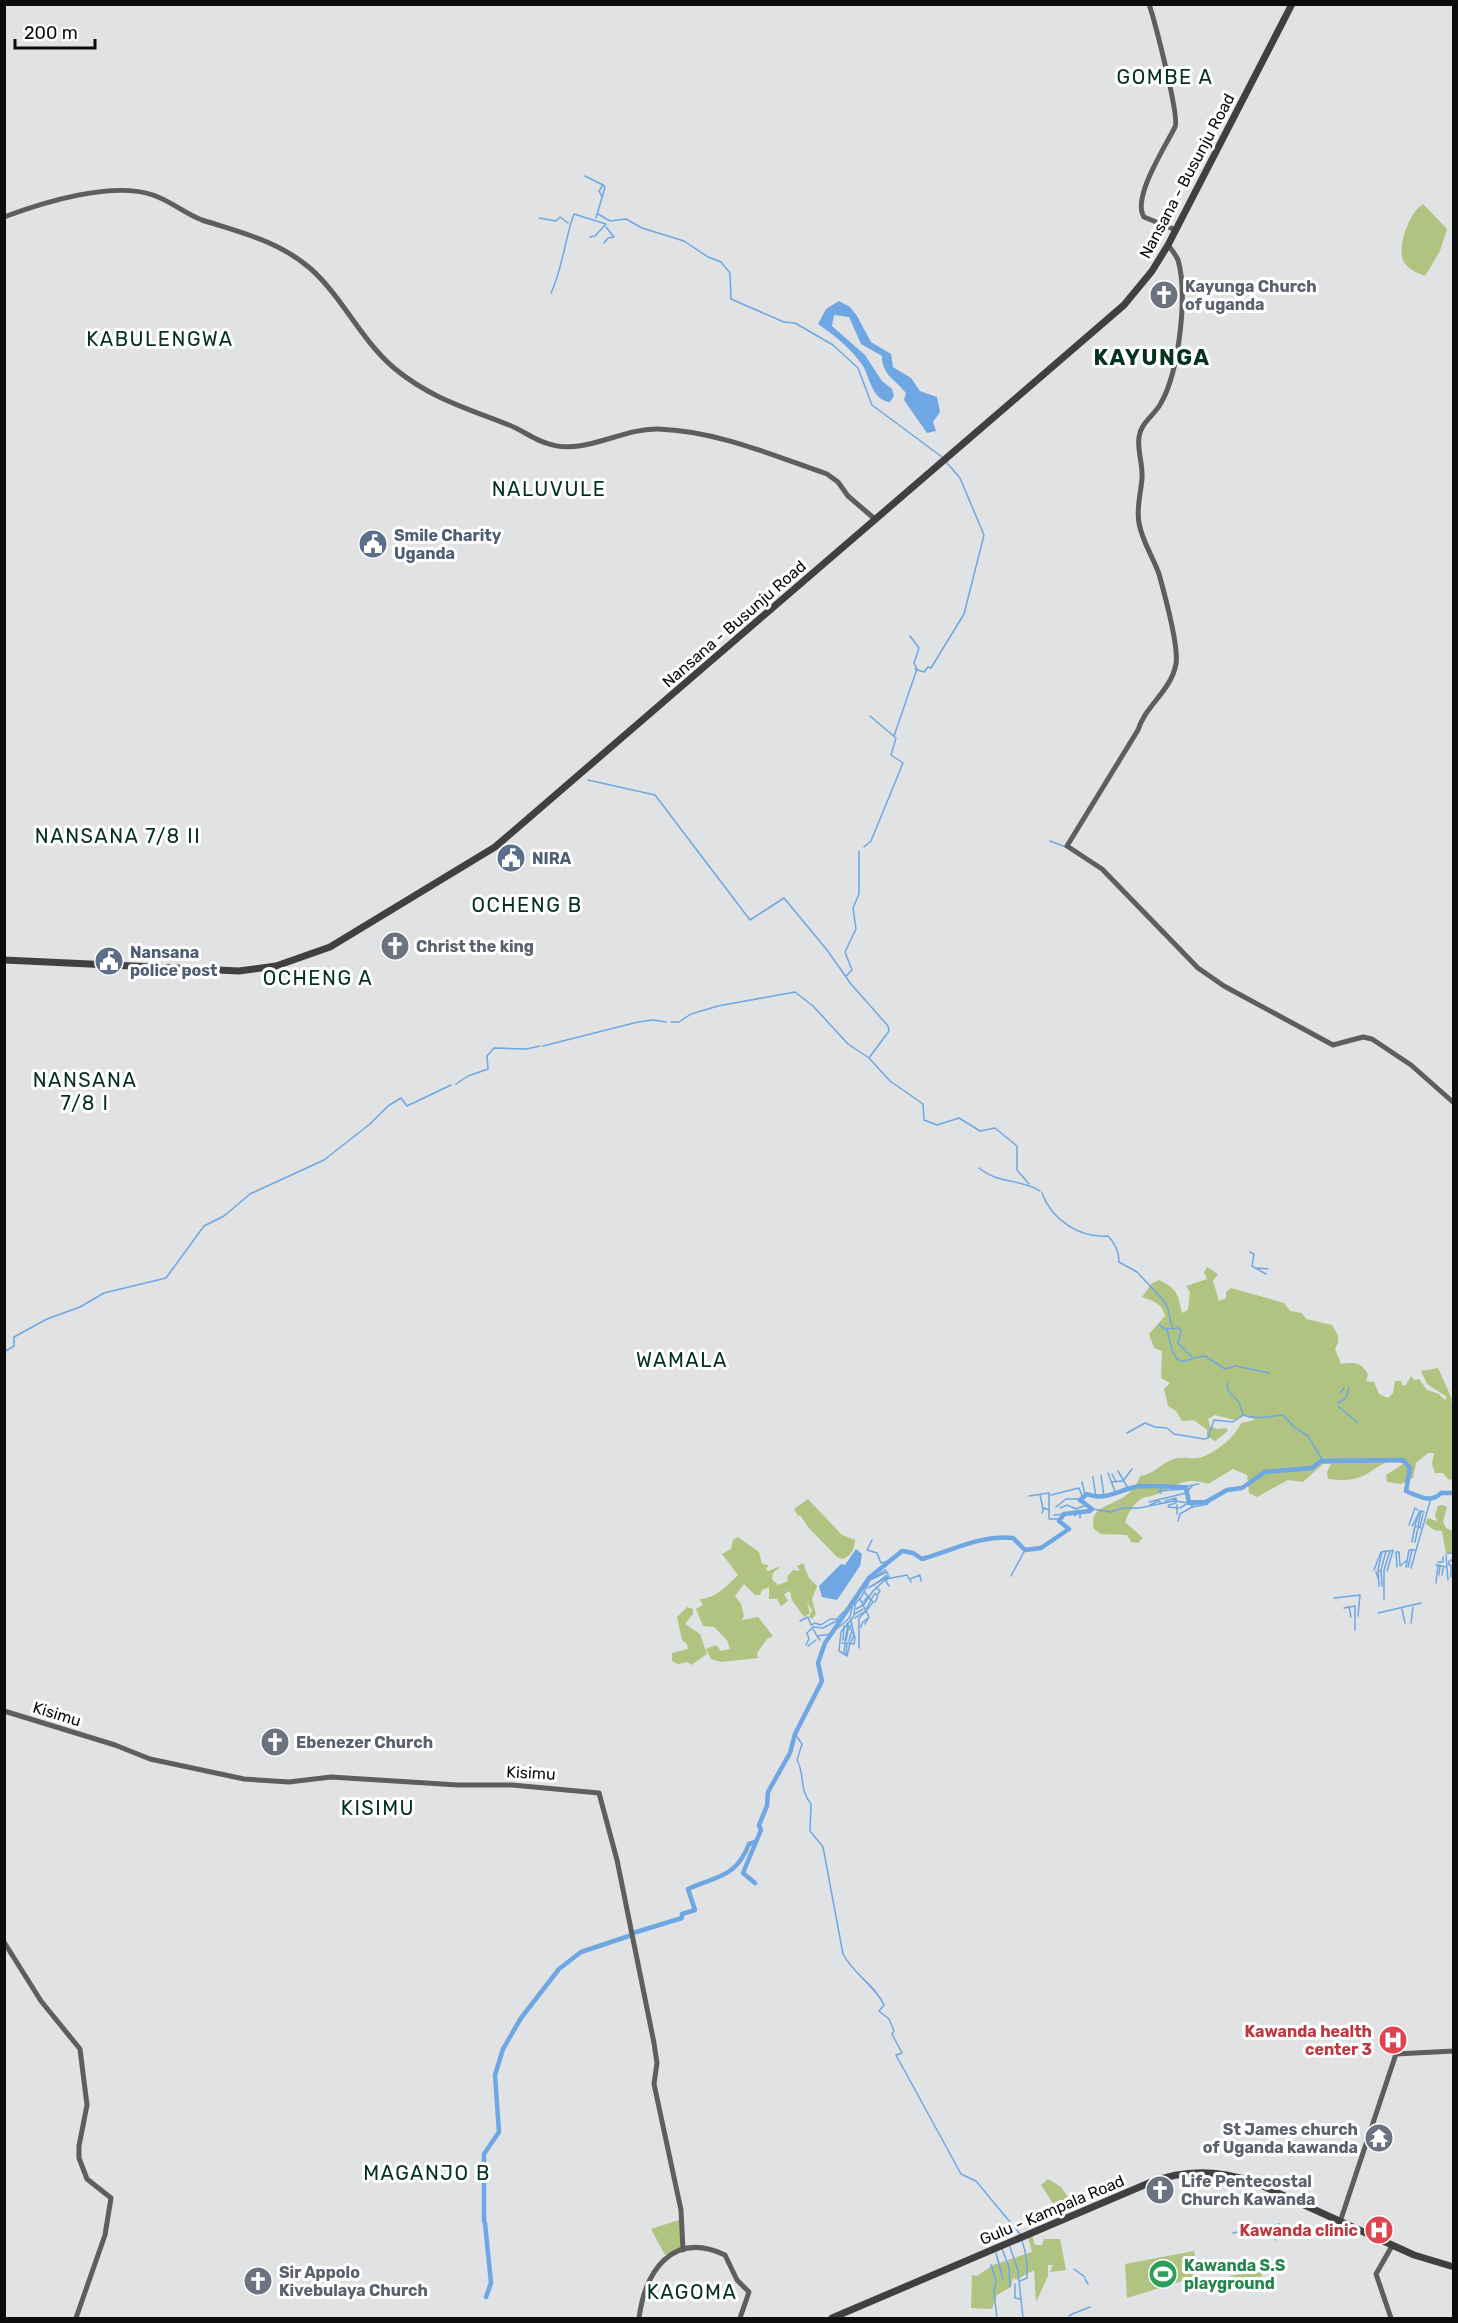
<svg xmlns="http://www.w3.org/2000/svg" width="1458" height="2323" viewBox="0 0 1458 2323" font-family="Rubik,sans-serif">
	<rect width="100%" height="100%" fill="#e1e2e3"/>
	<g fill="#b1c380">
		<path d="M1423,204L1447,229L1440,251L1425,276C1417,273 1407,269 1403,260C1397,245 1410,212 1423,204Z"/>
		<path d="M1207,1267L1218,1274L1213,1281L1219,1301L1226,1298V1292L1231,1288L1284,1303L1290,1311L1302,1313L1306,1319L1332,1325C1338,1334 1341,1339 1335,1349L1341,1364C1354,1362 1361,1362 1368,1374L1366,1381L1374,1382L1379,1394L1388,1398L1393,1393L1395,1381H1401L1403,1386L1406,1385L1411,1376L1414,1380L1419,1379L1427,1390L1439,1394L1445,1400L1447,1397L1427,1384L1421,1371L1438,1368L1452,1399L1451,1404H1453V1480L1448,1479L1443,1473H1435L1432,1464L1434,1453H1428L1416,1463L1413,1478L1401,1484L1387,1482L1386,1475L1403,1464C1385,1454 1374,1474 1357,1478C1348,1481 1337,1480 1328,1479L1327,1472L1331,1464H1323L1303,1482L1288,1480L1257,1497L1249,1493L1247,1475L1233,1469L1208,1484C1183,1476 1177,1486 1155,1495C1151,1497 1145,1496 1141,1499C1133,1504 1128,1514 1125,1522L1143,1538L1138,1543L1131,1542L1127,1535L1101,1534L1094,1529C1086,1498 1129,1511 1140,1476C1155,1474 1161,1463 1174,1459C1180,1456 1190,1459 1198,1458C1214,1455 1235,1437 1241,1423L1255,1420L1247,1415L1234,1420L1215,1415L1208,1419L1210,1426L1217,1429L1226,1428L1228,1431L1215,1441L1207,1436V1430L1194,1420L1182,1421L1176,1411L1168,1406L1164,1389L1170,1383L1161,1378L1162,1351L1154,1348L1149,1334L1165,1316C1162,1303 1153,1301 1142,1297L1152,1283L1159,1280C1178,1289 1178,1295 1182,1313L1188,1310L1190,1292L1186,1286L1207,1279L1204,1272Z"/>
		<path d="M808,1499L842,1535L855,1540C854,1549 852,1556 842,1559L837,1557L808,1527L800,1515L798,1516L794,1509Z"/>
		<polygon points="1443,1505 1447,1507 1443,1522 1446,1528 1453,1531 1453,1553 1446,1554 1442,1531 1434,1530 1425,1523 1428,1518 1437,1521 1435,1515 1438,1506"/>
		<path d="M738,1537L759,1552L762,1564L769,1565L766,1569L768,1571L781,1566L773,1573L772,1579L778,1585L788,1581L787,1577L793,1570L800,1571L797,1566L803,1563L809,1578L817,1586L812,1599L816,1614L812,1619L809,1617L812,1610L807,1603L810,1613L804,1617L792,1600L790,1591L784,1594L788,1601L781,1606L777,1599H769V1587L762,1590L760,1595H755L744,1584L735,1596L741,1604L744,1616L742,1620L758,1617L773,1636L767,1639L757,1653L758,1658L721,1662L711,1659L706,1649L716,1645L721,1651L730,1649L727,1640L714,1627L703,1626L696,1609L703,1605L700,1599C716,1598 727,1586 738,1575L722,1554L731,1549L733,1540Z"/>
		<polygon points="687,1607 693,1609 693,1614 685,1624 700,1634 707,1654 691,1665 688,1662 678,1664 672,1661 672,1653 688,1649 687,1644 682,1640 677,1617"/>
		<polygon points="1048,2179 1061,2187 1070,2200 1058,2211 1041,2185"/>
		<polygon points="679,2220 681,2248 665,2255 651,2229"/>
		<polygon points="1032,2235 1035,2245 1042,2245 1044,2239 1060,2239 1066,2270 1050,2272 1053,2265 1048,2265 1048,2276 1036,2302 1034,2270 1016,2280 1013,2277 1011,2287 997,2295 992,2309 971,2308 972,2275 977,2276 993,2265 1032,2252 1028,2237"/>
		<polygon points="1194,2251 1199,2276 1127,2298 1125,2264"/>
		<polygon points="1261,2271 1263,2282 1233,2289 1227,2280 1230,2276"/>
	</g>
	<g fill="#6ea7e3">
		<path d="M839,301L850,307L857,316L871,342L891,354L893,367L911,378L920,391L937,397L940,412L933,422L936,431L927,433L904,400L906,393C895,379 882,375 882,356L861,344L849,317L834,315L832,326L865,355L882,381L892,389L894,396L890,402C872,400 870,378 863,366C852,349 834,335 818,324L826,309Z"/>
		<polygon points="856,1549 862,1554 860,1566 837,1600 822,1597 819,1586 841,1564 845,1565"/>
	</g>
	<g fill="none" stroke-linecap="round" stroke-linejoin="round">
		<g stroke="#6ea7e3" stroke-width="1.5">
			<polyline points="585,176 603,185 599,191 602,197"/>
			<polyline points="598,214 610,221 626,219 642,228 684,241 708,257 721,262 730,273 731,299 784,322 795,323 833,345 858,368 872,405 942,457"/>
			<polyline points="539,218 556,221 560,217 568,223"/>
			<polyline points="596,218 605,187 603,185"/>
			<polyline points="604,243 608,238 614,237 606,227"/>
			<path d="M551,293C563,268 565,237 574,214L606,224L595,236L590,237"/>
			<polyline points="915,669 924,672 928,667 931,668 964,614 984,535 960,478 947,463"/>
			<polyline points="894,736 917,669 914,663 919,648 910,636"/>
			<polyline points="588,780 655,795 750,920 784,898 827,950 851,984 888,1026 889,1031 869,1058"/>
			<polyline points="1050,841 1066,847"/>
			<polyline points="864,847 871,841 903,763 891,755 896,738 870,716"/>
			<polyline points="846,976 852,970 845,952 856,929 853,908 859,894 859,851"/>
			<polyline points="671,1022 679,1022 691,1014 718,1006 795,992 813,1006 848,1044 869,1058 890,1081 923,1104 924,1120 937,1125 959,1118 980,1131 995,1128 1017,1146 1017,1170 1029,1184"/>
			<polyline points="543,1046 638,1022 653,1020 666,1022"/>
			<polyline points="456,1084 468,1076 488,1069 487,1056 494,1048 526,1049 540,1046"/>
			<path d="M979,1168C998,1184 1022,1179 1040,1191"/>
			<path d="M1042,1193C1052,1220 1079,1238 1108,1236C1115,1243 1119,1251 1119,1262L1137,1272L1164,1301L1168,1309L1172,1327"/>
			<polyline points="1250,1252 1254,1254 1252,1266 1266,1274"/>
			<polyline points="1257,1268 1268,1269"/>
			<path d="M1159,1325L1167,1330C1170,1339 1172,1364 1185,1361C1192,1360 1197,1356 1205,1356L1225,1369L1236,1366L1269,1373"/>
			<polyline points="1167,1329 1179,1328 1181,1331 1178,1343 1192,1357"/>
			<polyline points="4,1352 14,1346 14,1337 47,1319 80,1307 104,1293 166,1278 204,1226 224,1216 250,1194 324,1160 370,1124 388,1106 401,1098 407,1106 451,1085"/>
			<polyline points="1227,1383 1228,1391 1239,1402 1243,1415"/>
			<polyline points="1340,1393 1344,1388"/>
			<polyline points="1338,1403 1346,1398 1349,1388"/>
			<polyline points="1338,1406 1358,1423"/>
			<path d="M1127,1433L1145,1423L1155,1427L1167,1428L1174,1434L1204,1439L1208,1438L1214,1420L1233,1422L1243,1415C1256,1420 1269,1416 1283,1415L1294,1427L1308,1436L1323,1461"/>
			<polyline points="1118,1471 1129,1490"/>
			<polyline points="1108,1473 1116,1494"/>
			<polyline points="1112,1474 1116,1482"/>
			<polyline points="1101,1475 1104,1496"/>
			<polyline points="1093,1477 1096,1498"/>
			<polyline points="1082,1482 1085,1495"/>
			<polyline points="1111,1482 1123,1481 1132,1469"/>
			<polyline points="1186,1487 1192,1485"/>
			<polyline points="1160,1491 1184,1489 1186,1493 1193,1485 1199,1484"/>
			<polyline points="1161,1493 1159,1492 1162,1488"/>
			<polyline points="1040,1495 1043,1509"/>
			<polyline points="1051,1495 1079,1488 1082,1496"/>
			<polyline points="1029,1496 1049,1493 1049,1519 1060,1519"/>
			<polyline points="1165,1501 1176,1498 1176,1501"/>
			<polyline points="1189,1501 1204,1501"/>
			<polyline points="1149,1502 1186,1493 1188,1496"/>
			<polyline points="1176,1503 1169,1505 1168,1507 1180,1508 1188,1503"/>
			<polyline points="1191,1503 1192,1507 1208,1504 1208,1501"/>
			<polyline points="1150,1505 1159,1501 1161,1503"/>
			<polyline points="1192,1505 1206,1502"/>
			<polyline points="1056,1507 1066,1499 1080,1499"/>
			<polyline points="1060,1508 1067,1505 1076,1509 1086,1505"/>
			<polyline points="1092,1509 1111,1512 1123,1508 1139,1508 1174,1501 1189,1503"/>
			<polyline points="1042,1513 1044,1508 1049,1510"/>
			<polyline points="1177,1514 1177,1505"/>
			<polyline points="1054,1515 1064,1514"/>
			<polyline points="1075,1516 1075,1513"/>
			<polyline points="1080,1518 1080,1512"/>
			<polyline points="1178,1521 1180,1514 1192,1507"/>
			<polyline points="1409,1525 1415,1508 1418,1510"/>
			<polyline points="1415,1525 1419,1513"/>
			<polyline points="1412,1526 1420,1511"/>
			<polyline points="1418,1526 1421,1511 1424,1512"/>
			<polyline points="1420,1527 1423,1514"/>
			<polyline points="872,1540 867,1550 877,1553 881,1563 888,1561"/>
			<polyline points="1412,1542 1415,1526 1421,1528"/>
			<polyline points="1415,1542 1418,1528"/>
			<polyline points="1448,1553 1454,1553"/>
			<polyline points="1446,1555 1448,1580"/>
			<polyline points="1454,1556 1451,1561 1454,1561"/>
			<polyline points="1449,1561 1449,1565 1454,1566"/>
			<polyline points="1438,1562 1443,1562 1443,1557"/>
			<polyline points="1436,1565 1446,1567"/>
			<polyline points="1451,1566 1451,1577"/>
			<polyline points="1397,1567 1396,1552 1399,1552 1400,1566 1406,1561"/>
			<polyline points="1406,1567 1409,1550 1412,1550"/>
			<polyline points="1408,1567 1412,1550 1415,1550"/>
			<polyline points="1411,1568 1431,1498"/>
			<polyline points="1374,1570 1381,1552"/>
			<polyline points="1378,1570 1382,1552 1386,1551"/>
			<polyline points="1387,1571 1393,1551"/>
			<polyline points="1376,1572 1378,1578"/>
			<polyline points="1439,1575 1440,1565"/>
			<polyline points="1442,1575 1443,1568"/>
			<polyline points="1011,1576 1025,1550"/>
			<polyline points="871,1579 886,1570"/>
			<polyline points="910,1579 920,1575 921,1581"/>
			<polyline points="1436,1583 1438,1565"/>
			<polyline points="874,1585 887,1575"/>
			<polyline points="1379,1586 1378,1571 1380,1571"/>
			<polyline points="1382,1586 1381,1570 1386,1551 1389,1551"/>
			<polyline points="868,1588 889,1576 886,1581 889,1586"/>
			<polyline points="864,1592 873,1602 866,1611 869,1617 865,1624"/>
			<polyline points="875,1594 877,1595 880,1591 876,1587"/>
			<polyline points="1334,1598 1360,1595 1358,1616"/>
			<polyline points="1384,1599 1384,1570 1390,1551 1393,1550"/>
			<polyline points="875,1602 878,1596"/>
			<polyline points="863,1603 868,1596"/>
			<polyline points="855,1604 862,1596 870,1580 887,1572 888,1574"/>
			<polyline points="863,1606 873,1591 886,1579 907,1575 911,1582"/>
			<polyline points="1349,1607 1351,1617"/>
			<polyline points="1344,1608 1355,1606"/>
			<polyline points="856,1609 863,1605"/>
			<polyline points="866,1609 875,1593"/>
			<polyline points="1402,1609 1405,1623"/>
			<polyline points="1378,1613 1421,1603"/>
			<polyline points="855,1614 863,1609"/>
			<polyline points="855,1618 865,1611"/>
			<polyline points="800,1621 808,1617 811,1625 815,1623 821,1625 830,1619 837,1619 843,1612"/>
			<polyline points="846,1621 850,1617 853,1603"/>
			<polyline points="851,1621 854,1634"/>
			<polyline points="847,1623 855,1637 854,1644 848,1643"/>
			<polyline points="1411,1623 1413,1607"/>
			<polyline points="861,1627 862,1623 868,1618"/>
			<polyline points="813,1629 817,1636"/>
			<polyline points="1355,1630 1355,1606"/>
			<polyline points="834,1631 845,1622"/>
			<polyline points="820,1640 817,1636 831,1634"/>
			<polyline points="843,1640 844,1626"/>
			<polyline points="845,1641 848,1625"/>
			<polyline points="846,1641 848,1630 852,1624"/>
			<polyline points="849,1641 851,1633"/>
			<polyline points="851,1642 854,1635"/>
			<polyline points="842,1643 847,1643 846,1655"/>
			<polyline points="850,1643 847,1656 839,1651 841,1632 854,1616 855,1604 852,1602"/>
			<polyline points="806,1645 809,1639 807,1633 813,1627 823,1628 840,1619"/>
			<polyline points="808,1646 816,1640"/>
			<polyline points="859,1648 859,1618 866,1611 860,1599"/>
			<polyline points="844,1653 845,1644"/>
			<path d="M795,1734L802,1744L797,1760C805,1774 799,1790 811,1804L810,1831L823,1847L843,1954C854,1975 875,1985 884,2005L879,2011L889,2019L894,2031L892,2034L902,2053L896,2055L961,2174L976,2181L1020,2234"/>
			<polyline points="1264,2227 1280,2224"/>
			<polyline points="1233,2233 1264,2227 1274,2232 1275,2240"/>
			<polyline points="1010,2247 1018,2271 1023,2318"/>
			<polyline points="1002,2249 1009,2267 1010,2287"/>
			<polyline points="996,2253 1003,2279"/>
			<polyline points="991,2265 996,2281 994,2293 997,2318"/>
			<polyline points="1074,2269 1085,2277"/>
			<polyline points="1085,2279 1088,2284"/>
			<path d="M1020,2281L1027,2278C1027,2265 1027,2254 1022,2241"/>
			<polyline points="1015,2284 1015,2298 1020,2299"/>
			<polyline points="1075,2313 1090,2307"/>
			<polyline points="1069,2316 1074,2313"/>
		</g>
		<g stroke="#6ea7e3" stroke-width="4.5">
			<path d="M755,1883L743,1873L761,1830L759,1825L767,1806L768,1792L790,1753L795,1734L822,1681L818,1663L825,1643L869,1578L902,1551L913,1553L922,1559C954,1550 979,1535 1013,1538L1025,1550L1041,1548L1069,1529L1059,1521L1064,1514L1090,1511L1092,1509L1080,1500L1087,1494C1104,1501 1117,1491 1135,1487C1147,1484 1172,1488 1186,1487L1189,1503L1206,1502L1227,1490L1242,1488L1265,1472L1312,1468L1321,1461L1403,1460L1410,1468L1406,1491C1418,1496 1431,1504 1441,1493H1454"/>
			<path d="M633,1933L682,1918V1914L695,1910L688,1889C716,1876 736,1878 749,1844L755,1842"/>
			<polyline points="484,2221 484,2154 499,2132 495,2075 503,2049 521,2018 559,1969 581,1952 629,1936"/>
			<polyline points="485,2223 491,2283 486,2297"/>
		</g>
		<g stroke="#5e5e5d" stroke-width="5">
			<path d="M1149,4C1154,19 1180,117 1175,127C1168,142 1131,198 1144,217L1176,230"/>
			<path d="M4,217C44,202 112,181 153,195C171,201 185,214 202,220C242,233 279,241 311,269C343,298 361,340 394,368C430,398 466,408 509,425C522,430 533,439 546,443C583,457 620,428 658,429C717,431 772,455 827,474L838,482L848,496L876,520"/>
			<path d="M1168,245C1172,250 1176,255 1178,260C1188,295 1179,371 1161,403C1155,415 1141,422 1139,437C1137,450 1143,464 1142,478C1141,493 1136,508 1139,523C1142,541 1153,557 1159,574C1164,592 1179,647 1176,664C1171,691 1145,706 1138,730L1067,846L1102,869L1198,968L1224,986L1333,1045L1363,1037L1372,1039L1411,1065L1454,1103"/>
			<polyline points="4,1711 115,1745 150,1759 244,1779 289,1782 331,1777 458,1785 512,1785 599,1793 617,1860 654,2043 657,2063 654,2084 681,2210 683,2250"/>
			<polyline points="4,1942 41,2001 80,2049 87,2105 79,2146 79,2158 87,2179 111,2198 105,2235 76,2318"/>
			<polyline points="1340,2222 1396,2054 1454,2051"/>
			<path d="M639,2318C645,2272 672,2230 725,2255L737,2280L749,2292L740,2318"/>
			<polyline points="1391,2318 1376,2274 1392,2246"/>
		</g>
		<g stroke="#414040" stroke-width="7">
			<polyline points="4,960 239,971 276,966 330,947 495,847 1124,305 1152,271 1168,245 1292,4"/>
			<path d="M832,2318L1149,2183C1185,2169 1217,2170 1254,2182L1414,2255L1454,2267"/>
		</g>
	</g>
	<defs>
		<g id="church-disc" transform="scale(1.5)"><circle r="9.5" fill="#6b7280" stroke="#fff"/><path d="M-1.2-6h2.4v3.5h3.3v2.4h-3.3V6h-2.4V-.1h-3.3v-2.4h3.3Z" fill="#fff"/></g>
		<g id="civic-disc" transform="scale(1.5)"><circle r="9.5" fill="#5c6f8a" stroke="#fff"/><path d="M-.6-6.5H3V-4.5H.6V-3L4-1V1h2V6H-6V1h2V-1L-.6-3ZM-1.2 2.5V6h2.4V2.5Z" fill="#fff"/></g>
		<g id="hospital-disc" transform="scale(1.5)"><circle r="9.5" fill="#e0444e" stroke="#fff"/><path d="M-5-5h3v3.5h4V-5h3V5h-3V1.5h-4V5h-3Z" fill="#fff"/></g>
		<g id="temple-disc" transform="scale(1.5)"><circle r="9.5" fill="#6b7280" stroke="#fff"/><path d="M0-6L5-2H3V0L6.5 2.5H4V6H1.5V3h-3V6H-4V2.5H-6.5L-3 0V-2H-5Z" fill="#fff"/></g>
		<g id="stadium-disc" transform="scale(1.5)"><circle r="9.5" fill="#2e9e5b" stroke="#fff"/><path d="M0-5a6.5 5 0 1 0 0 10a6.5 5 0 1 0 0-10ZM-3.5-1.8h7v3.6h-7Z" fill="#fff"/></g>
	</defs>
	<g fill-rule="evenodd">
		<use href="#church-disc" x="1164" y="295"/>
		<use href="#civic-disc" x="373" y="544"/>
		<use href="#civic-disc" x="511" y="858"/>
		<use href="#church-disc" x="395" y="946"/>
		<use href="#civic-disc" x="109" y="961"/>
		<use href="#church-disc" x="275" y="1742"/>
		<use href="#hospital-disc" x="1393" y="2040"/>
		<use href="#temple-disc" x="1379" y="2138"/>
		<use href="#church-disc" x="1160" y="2190"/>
		<use href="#hospital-disc" x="1379" y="2230"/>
		<use href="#stadium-disc" x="1163" y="2274"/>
		<use href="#church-disc" x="258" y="2281"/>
	</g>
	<g text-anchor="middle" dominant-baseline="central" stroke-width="6" stroke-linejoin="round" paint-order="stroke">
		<g font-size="16" fill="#0c0c0d" stroke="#fff">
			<text transform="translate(1187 176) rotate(-62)">Nansana - Busunju Road</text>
			<text transform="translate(734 624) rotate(-41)">Nansana - Busunju Road</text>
			<text transform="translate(57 1714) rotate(17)">Kisimu</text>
			<text transform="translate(531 1773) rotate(3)">Kisimu</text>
			<text transform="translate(1052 2210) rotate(-23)">Gulu - Kampala Road</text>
		</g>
		<g font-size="16" font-weight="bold" fill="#5b616d" stroke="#fff" text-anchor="start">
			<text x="1185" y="286">Kayunga Church<tspan x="1185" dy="18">of uganda</tspan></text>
			<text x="416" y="946">Christ the king</text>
			<text x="296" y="1742">Ebenezer Church</text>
			<text x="1358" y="2129" text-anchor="end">St James church<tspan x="1358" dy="18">of Uganda kawanda</tspan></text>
			<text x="1181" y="2181">Life Pentecostal<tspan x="1181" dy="18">Church Kawanda</tspan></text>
			<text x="279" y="2272">Sir Appolo<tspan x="279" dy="18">Kivebulaya Church</tspan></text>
		</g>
		<g font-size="16" font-weight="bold" fill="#4e5e75" stroke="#fff" text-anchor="start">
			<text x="394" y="535">Smile Charity<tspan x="394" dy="18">Uganda</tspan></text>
			<text x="532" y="858">NIRA</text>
			<text x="130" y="952">Nansana<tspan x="130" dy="18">police post</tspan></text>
		</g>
		<g font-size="16" font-weight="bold" fill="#be3a42" stroke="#fff" text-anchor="end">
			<text x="1372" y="2031">Kawanda health<tspan x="1372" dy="18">center 3</tspan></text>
			<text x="1358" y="2230">Kawanda clinic</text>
		</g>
		<g font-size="16" font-weight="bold" fill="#27864d" stroke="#fff" text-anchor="start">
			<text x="1184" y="2265">Kawanda S.S<tspan x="1184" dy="18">playground</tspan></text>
		</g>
		<g font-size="20" letter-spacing="1.5" fill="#05321e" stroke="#fff">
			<text x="1165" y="77">GOMBE A</text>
			<text x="160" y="339">KABULENGWA</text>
			<text x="549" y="489">NALUVULE</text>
			<text x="118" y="836">NANSANA 7/8 II</text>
			<text x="527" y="905">OCHENG B</text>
			<text x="318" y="978">OCHENG A</text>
			<text x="85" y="1080">NANSANA<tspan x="85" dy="23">7/8 I</tspan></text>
			<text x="682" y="1360">WAMALA</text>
			<text x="378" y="1808">KISIMU</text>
			<text x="427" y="2173">MAGANJO B</text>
			<text x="692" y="2292">KAGOMA</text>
		</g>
		<g font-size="22" font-weight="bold" letter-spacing="1.5" fill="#05321e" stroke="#fff">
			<text x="1152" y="357">KAYUNGA</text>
		</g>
	</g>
	<rect width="1458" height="2323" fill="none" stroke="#0c0c0d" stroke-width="12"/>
	<path d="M15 39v9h80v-9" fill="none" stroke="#0c0c0d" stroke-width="3"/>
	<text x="24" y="39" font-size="18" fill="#0c0c0d" stroke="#ffffff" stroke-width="4.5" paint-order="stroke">200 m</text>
</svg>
